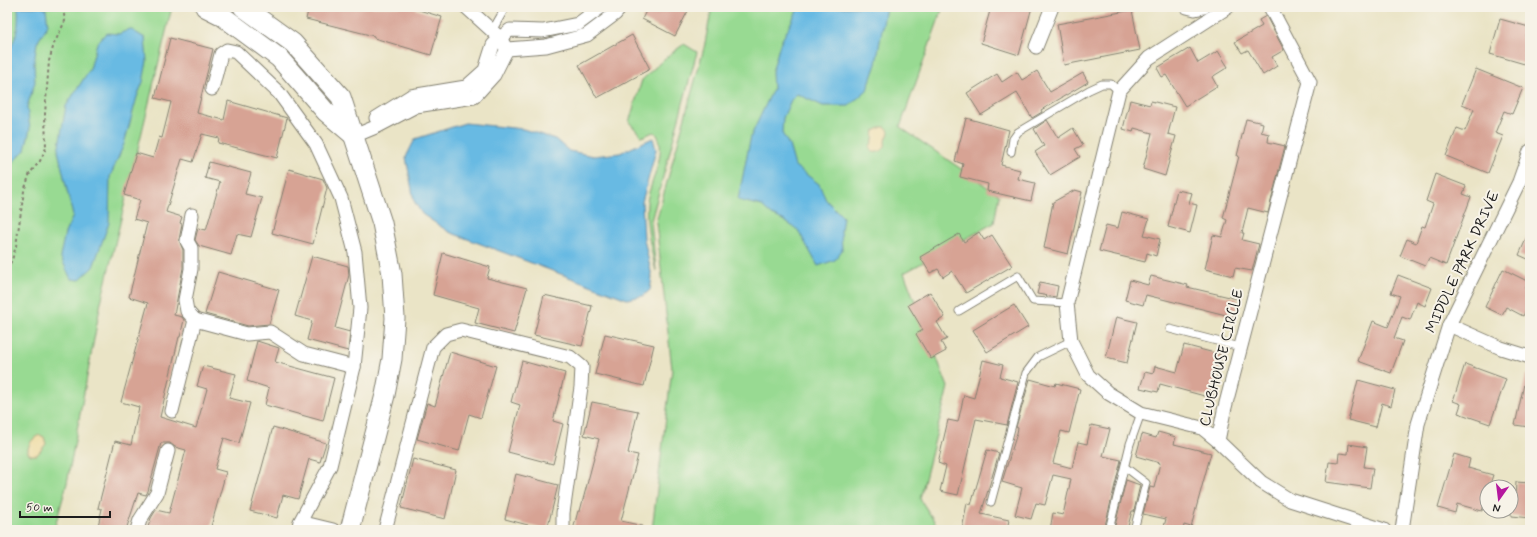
<svg xmlns="http://www.w3.org/2000/svg" width="1537" height="537" viewBox="0 0 1537 537" font-family="Mynerve,sans-serif">
	<rect width="100%" height="100%" fill="#f7f3e8"/>
	<filter id="ink" filterUnits="userSpaceOnUse"><feTurbulence type="fractalNoise" baseFrequency=".025" numOctaves="2"/><feDisplacementMap in="SourceGraphic" scale="8" xChannelSelector="R" yChannelSelector="G"/><feConvolveMatrix kernelMatrix="1 2 1 2 8 2 1 2 1" color-interpolation-filters="sRGB"/></filter>
	<filter id="wash" filterUnits="userSpaceOnUse"><feTurbulence type="fractalNoise" baseFrequency=".012" numOctaves="4" result="noise"/><feDisplacementMap in="SourceGraphic" scale="16" xChannelSelector="R" yChannelSelector="G"/><feGaussianBlur stdDeviation="0.9" result="paint"/><feColorMatrix in="noise" values="0 0 0 0 0 0 0 0 0 0 0 0 0 0 0 0 0 1.4 0 .05"/><feComposite in="paint" operator="in"/></filter>
	<g filter="url(#wash)">
		<rect width="100%" height="100%" fill="#eae4c6"/>
		<g fill="#98da92" stroke="#5a7b57">
			<polygon points="7,7 172,7 101,302 67,483 54,530 7,530"/>
			<polygon points="712,7 943,7 900,127 999,195 994,223 904,273 948,387 920,499 940,530 652,530 672,369 656,222 704,48"/>
			<path d="M684,44L697,52L651,221L656,271C651,249 645,225 647,203C649,182 669,152 656,133L653,132L642,137L629,122L642,80L664,59Z"/>
		</g>
		<g fill="#eeda9e" stroke="#857b5d">
			<path d="M882,127H886C892,133 887,136 885,141C885,144 886,145 884,148C881,153 869,155 870,146C871,144 872,143 873,140C874,137 873,134 874,131Z"/>
			<path d="M40,435L44,437L46,444L37,455H31L28,453C27,445 33,437 40,435Z"/>
		</g>
		<g fill="#68bae3" stroke="#426b80">
			<path d="M18,7H41L46,9L48,25L37,43L34,63L35,82L27,107L30,129L25,150L11,164H7V55C17,36 19,28 18,7Z"/>
			<polygon points="799,7 886,7 876,64 867,90 849,106 823,106 797,94 791,100 783,118 782,133 789,145 795,166 819,184 826,200 843,217 841,231 842,250 835,260 818,266 798,230 783,220 772,215 762,206 738,200 751,136 773,89 772,72 780,44"/>
			<polygon points="130,29 145,38 147,61 143,82 137,97 124,144 110,177 109,223 93,267 79,280 71,279 60,256 65,233 73,216 58,151 66,106 90,69 97,43 106,33 119,34"/>
			<polygon points="465,123 523,129 555,139 569,151 594,156 620,153 653,138 656,150 642,202 644,239 652,277 650,290 643,296 627,299 449,232 422,214 414,201 406,157 415,139"/>
		</g>
		<g id="blocks">
			<g fill="#d7a394">
				<polygon points="309,7 409,7 442,17 431,55 374,38 374,36 306,19"/>
				<polygon points="648,7 690,7 675,36 642,19"/>
				<polygon points="991,7 1032,7 1019,55 981,43"/>
				<polygon points="1132,10 1140,50 1064,65 1057,24"/>
				<polygon points="1266,16 1284,50 1272,57 1277,66 1263,75 1248,50 1242,53 1235,42 1262,26 1259,20"/>
				<polygon points="1500,19 1529,27 1526,36 1530,37 1530,59 1528,65 1490,54"/>
				<polygon points="632,35 650,69 597,98 579,65"/>
				<polygon points="170,38 213,49 197,113 224,120 228,101 287,118 277,158 218,143 219,138 202,134 193,162 182,159 166,212 182,217 180,223 182,224 179,240 183,250 183,268 174,315 182,317 184,320 180,337 179,337 160,417 196,428 207,389 197,386 203,366 236,374 229,398 250,403 239,443 224,438 215,469 226,472 210,530 147,530 151,518 156,510 169,513 186,450 175,447 170,443 161,443 148,491 146,495 138,493 126,530 97,530 102,509 98,508 115,441 131,445 139,407 121,402 148,303 129,297 147,223 134,219 140,200 124,195 136,153 153,158 159,137 162,138 171,102 155,98"/>
				<polygon points="1190,48 1198,63 1218,51 1228,67 1212,77 1217,86 1185,106 1166,75 1162,77 1157,68"/>
				<polygon points="1476,69 1523,88 1512,114 1504,111 1495,133 1503,136 1488,173 1446,156 1457,128 1465,131 1474,109 1462,104"/>
				<polygon points="1037,71 1050,92 1083,73 1088,82 1041,110 1042,112 1032,118 1017,93 981,115 967,93 997,74 1002,82 1017,72 1022,80"/>
				<polygon points="1130,100 1150,105 1151,101 1175,107 1168,134 1176,136 1165,176 1143,169 1152,133 1134,128 1133,132 1123,129"/>
				<polygon points="966,118 1009,130 1001,165 1020,170 1018,179 1035,183 1031,201 987,191 988,184 960,177 963,164 955,161"/>
				<polygon points="1246,119 1263,123 1261,132 1269,134 1268,142 1285,146 1268,213 1248,208 1242,233 1244,233 1242,240 1259,244 1252,271 1235,268 1233,276 1205,269 1213,235 1222,237 1227,220 1223,218 1239,156 1237,156"/>
				<polygon points="1047,120 1058,138 1073,128 1083,145 1075,149 1080,157 1050,175 1035,152 1044,146 1034,129"/>
				<polygon points="209,162 251,173 245,194 262,198 251,237 237,234 231,255 199,246 195,240 198,228 206,230 220,182 205,178"/>
				<polygon points="289,169 323,179 327,188 313,244 272,233"/>
				<polygon points="1435,174 1466,186 1463,194 1471,197 1446,265 1429,258 1425,266 1400,256 1407,239 1416,243 1422,226 1425,227 1433,204 1426,201"/>
				<polygon points="1075,190 1082,192 1068,254 1044,248 1053,202"/>
				<polygon points="1177,190 1192,193 1189,203 1197,205 1190,233 1168,227"/>
				<polygon points="1122,212 1149,219 1144,235 1160,239 1156,256 1147,253 1145,262 1099,251 1106,225 1118,228"/>
				<polygon points="1530,230 1530,260 1519,255"/>
				<polygon points="979,232 984,240 992,235 1012,266 966,293 952,271 943,277 938,269 930,273 920,257 959,234 964,242"/>
				<polygon points="443,253 490,267 487,278 527,288 514,333 475,323 479,308 433,295"/>
				<polygon points="312,256 348,266 349,275 335,328 350,332 348,351 307,340 312,321 295,316"/>
				<polygon points="1503,269 1529,282 1525,289 1530,292 1530,302 1523,316 1506,307 1502,315 1485,307"/>
				<polygon points="218,272 279,290 269,324 248,326 205,314"/>
				<polygon points="1398,275 1432,288 1425,306 1417,302 1410,320 1402,317 1394,338 1403,341 1391,373 1358,361 1373,321 1388,327 1400,296 1391,293"/>
				<polygon points="1151,276 1188,285 1187,287 1238,299 1234,317 1146,295 1143,305 1125,300 1130,280 1148,285"/>
				<polygon points="1040,282 1058,286 1056,297 1037,294"/>
				<polygon points="930,292 945,317 937,322 947,339 941,342 946,351 931,359 916,334 923,330 908,305"/>
				<polygon points="544,295 592,306 582,346 534,335"/>
				<polygon points="1014,305 1028,327 987,352 973,330"/>
				<polygon points="1116,317 1137,322 1127,363 1106,358"/>
				<polygon points="605,334 654,345 644,386 595,374"/>
				<polygon points="257,341 279,348 275,362 334,378 323,421 265,405 269,388 247,381"/>
				<polygon points="1184,345 1222,355 1212,398 1160,384 1158,392 1140,388 1145,372 1153,374 1155,366 1177,372"/>
				<polygon points="450,352 496,366 481,418 469,414 459,451 417,439 427,403 435,406"/>
				<polygon points="983,360 1003,365 1000,377 1018,382 1007,425 976,419 958,495 940,491 946,466 938,463 948,420 958,422 964,395 974,398"/>
				<polygon points="522,361 565,373 553,421 563,424 553,464 508,452 520,405 511,402"/>
				<polygon points="1465,364 1506,379 1490,424 1458,413 1461,404 1453,401"/>
				<polygon points="1526,375 1530,375 1530,422 1529,427 1515,425"/>
				<polygon points="1030,379 1055,386 1056,383 1080,389 1069,433 1061,431 1053,463 1072,468 1078,442 1087,444 1091,425 1110,429 1103,456 1121,460 1104,530 1050,530 1053,513 1063,515 1071,479 1053,475 1045,505 1036,503 1031,519 1015,515 1022,488 1002,482 1017,433 1018,428 1016,427"/>
				<polygon points="1358,380 1395,390 1391,406 1382,403 1376,427 1348,420"/>
				<polygon points="592,402 638,411 628,453 638,455 621,521 643,526 643,530 573,530 578,511 580,511 599,439 584,435"/>
				<polygon points="273,427 326,443 320,462 309,459 298,499 283,495 277,518 250,511"/>
				<polygon points="1158,432 1176,437 1174,444 1211,453 1191,527 1184,525 1183,530 1163,530 1166,519 1143,514 1150,487 1154,488 1160,463 1136,456 1142,434 1156,438"/>
				<polygon points="1349,444 1367,447 1364,467 1373,468 1370,488 1326,482 1329,462 1338,463 1339,453 1348,454"/>
				<polygon points="987,450 999,453 981,514 1009,520 1007,530 962,530 967,503 971,505"/>
				<polygon points="1454,454 1470,459 1468,468 1493,475 1489,487 1487,487 1487,494 1482,511 1457,504 1455,513 1438,508"/>
				<polygon points="413,459 456,470 445,519 401,508"/>
				<polygon points="516,474 558,485 547,530 505,519"/>
				<polygon points="1126,480 1140,485 1134,511 1132,511 1127,530 1114,530"/>
				<polygon points="1516,482 1530,483 1530,518 1511,516 1511,499 1515,499"/>
			</g>
		</g>
	</g>
	<g filter="url(#ink)">
		<use href="#blocks" fill-opacity="0" stroke="#838071" stroke-width="1"/>
		<g fill="none" stroke-linecap="round" stroke-linejoin="round">
			<g stroke="#838071" stroke-width="9">
				<g id="lane">
					<polyline points="492,31 504,10 504,7"/>
					<polyline points="1011,152 1013,139 1018,132 1089,90 1102,84 1111,84 1119,91"/>
					<polyline points="959,311 1018,276 1033,301 1067,303"/>
					<polyline points="1170,329 1240,347"/>
					<polyline points="1125,467 1146,483 1134,530"/>
					<polyline points="991,502 1026,373 1038,357 1071,341"/>
					<polyline points="1109,530 1130,444 1141,413"/>
				</g>
			</g>
			<g stroke="#838071" stroke-width="15">
				<g id="street">
					<polyline points="466,7 500,38 504,45"/>
					<polyline points="1187,7 1195,9 1204,7"/>
					<polyline points="1228,7 1149,58 1119,91 1067,303 1071,341 1088,375 1108,393 1141,413 1202,428 1218,441 1261,482 1290,500 1384,530"/>
					<polyline points="1036,47 1052,7"/>
					<polyline points="212,89 221,54 227,50 236,52 279,93 316,144 341,198 355,252 360,308 354,367 330,466 300,522 298,530"/>
					<polyline points="376,118 411,96 466,87 485,70 493,45 500,38 510,30 543,31 578,24 601,7"/>
					<polyline points="354,136 378,126 416,106 474,97 494,75 507,49 546,46 587,35 615,14 621,7"/>
					<polyline points="195,320 247,334 270,332 304,354 354,367"/>
					<polyline points="1449,325 1501,348 1530,357"/>
					<polyline points="172,411 195,320 187,311 185,300 191,269 191,248 187,241 192,215"/>
					<polyline points="1218,441 1224,411 1310,82 1270,7"/>
					<polyline points="300,522 333,530"/>
					<polyline points="137,530 140,520 157,493 168,451"/>
					<polyline points="385,530 433,347 446,334 461,330 570,357 582,367 581,387 563,513 563,530"/>
					<polyline points="1402,530 1418,424 1449,325 1519,182 1530,151"/>
				</g>
			</g>
			<g stroke="#838071" stroke-width="21">
				<g id="secondary">
					<polyline points="205,7 221,15 279,58 326,112 353,135"/>
					<polyline points="243,7 293,43 341,97 382,223 392,274 395,318 392,359 385,395 350,530"/>
				</g>
			</g>
			<polyline stroke="#838071" stroke-width="2" stroke-dasharray="3 3" stroke-linecap="butt" points="7,269 12,260 16,246 24,191 30,173 40,161 46,148 45,114 49,61 54,44 65,21 63,7"/>
			<use href="#lane" stroke="#fff" stroke-width="7"/>
			<use href="#street" stroke="#fff" stroke-width="13"/>
			<use href="#secondary" stroke="#fff" stroke-width="19"/>
		</g>
	</g>
	<g text-anchor="middle" dominant-baseline="central" stroke-width="4" stroke-linejoin="round" paint-order="stroke">
		<g font-size="15" fill="#1c1c1c" stroke="#f7f3e8">
			<text transform="translate(1463 262) rotate(-65)">MIDDLE PARK DRIVE</text>
			<text transform="translate(1222 358) rotate(-76)">CLUBHOUSE CIRCLE</text>
		</g>
	</g>
	<rect width="1537" height="537" fill="none" stroke="#f7f3e8" stroke-width="24"/>
	<g transform="translate(1499 499) rotate(194)"><circle r="19" fill="#f7f3e8" stroke="#9f9d96"/>
	<path d="M0-3L7 15L0 10L-7 15Z" fill="#b5179e"/>
	<text y="-6" font-size="11" font-weight="bold" text-anchor="middle" fill="#1c1c1c">N</text>
	</g>
	<path d="M20 511v6h90v-6" fill="none" stroke="#1c1c1c" stroke-width="2"/>
	<text x="26" y="511" font-size="12" fill="#1c1c1c" stroke="#f7f3e8" stroke-width="3" paint-order="stroke">50 m</text>
</svg>
